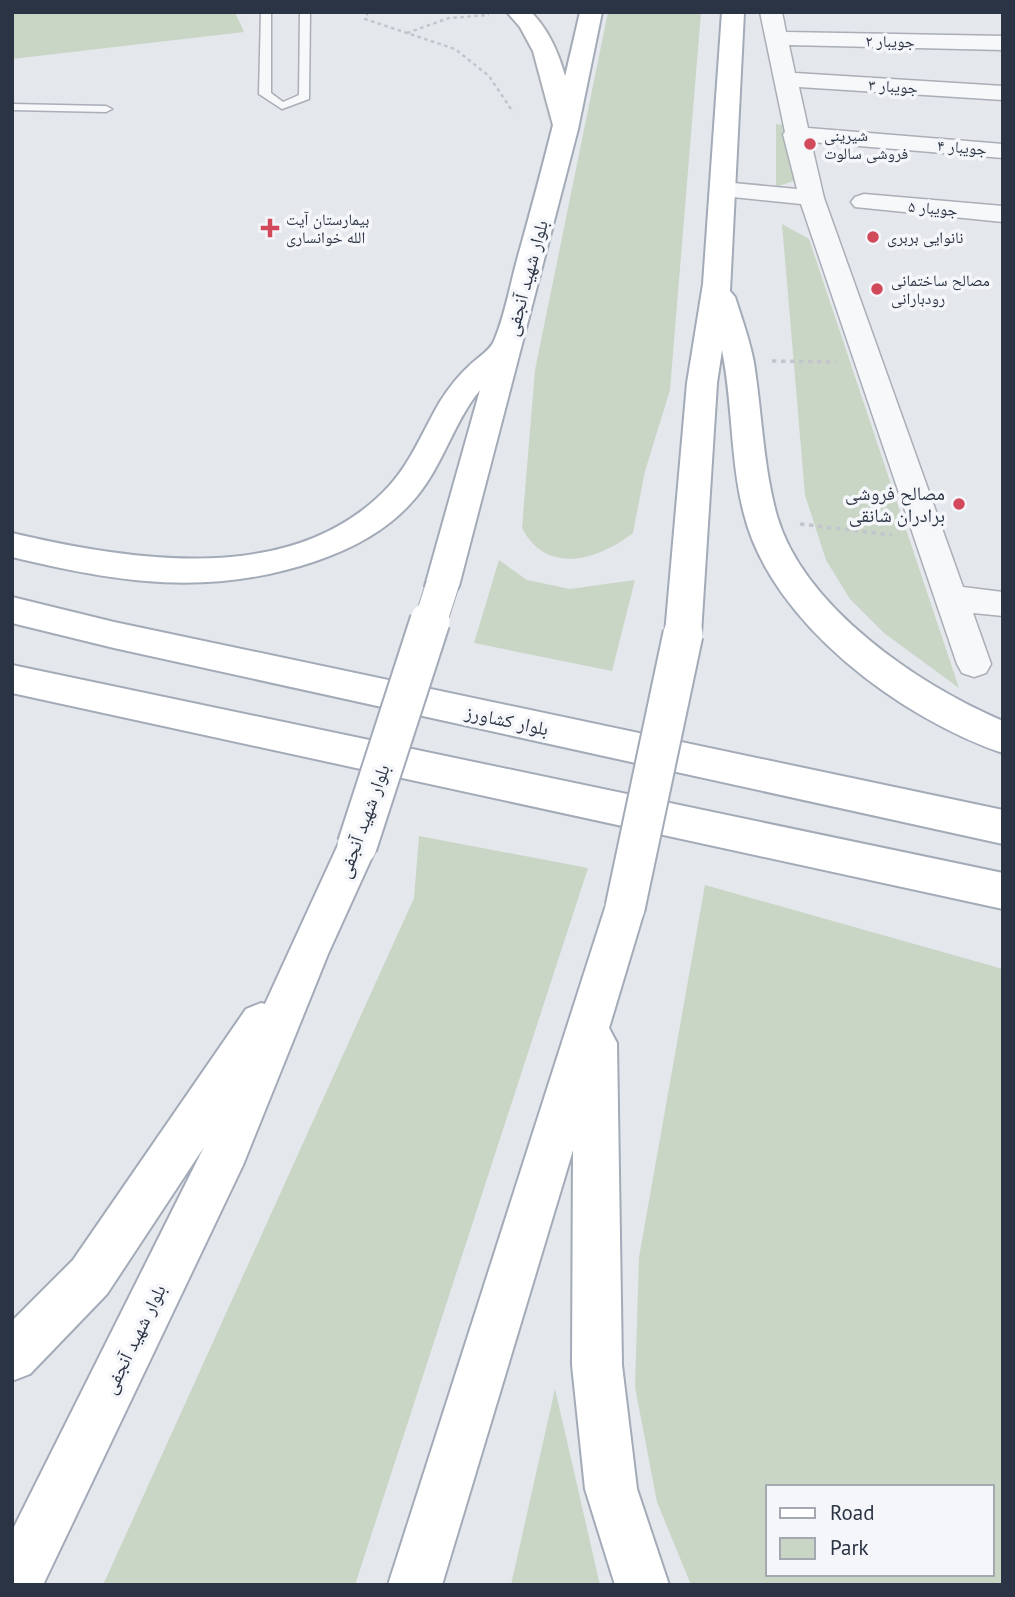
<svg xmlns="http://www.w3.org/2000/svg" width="1015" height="1597" viewBox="0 0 1015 1597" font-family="'PT Sans','Noto Naskh Arabic',sans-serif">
	<rect width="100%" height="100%" fill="#e4e7ec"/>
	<g fill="#c9d6c5" fill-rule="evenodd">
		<polygon points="12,12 235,12 244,32 12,59"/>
		<path d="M608,12H701L670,390L645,471L633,533C598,560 547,576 522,528L535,370Z"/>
		<polygon points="776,124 783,125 796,180 776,187"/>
		<polygon points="782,224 809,239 959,688 884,633 850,599 826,560 805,495"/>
		<polygon points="499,560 527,580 570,589 635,580 612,671 474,643"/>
		<polygon points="419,836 588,868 355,1585 103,1585 414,898"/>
		<path d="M705,885L1003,969V1585H691L657,1502L635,1387L639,1257ZM768,1487H992V1574H768Z"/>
		<polygon points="555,1389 600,1585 511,1585"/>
	</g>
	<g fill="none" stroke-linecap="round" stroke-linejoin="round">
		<g stroke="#a9aeb7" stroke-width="3">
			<g id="service">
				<polygon points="261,12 271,12 271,93 283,102 299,95 300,12 310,12 309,99 282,109 259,94"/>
				<polygon points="12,104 106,106 112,109 106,112 12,110"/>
			</g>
		</g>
		<g stroke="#a9aeb7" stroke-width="3">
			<g id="minor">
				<polygon points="760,12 782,12 786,32 1003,36 1003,50 789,45 795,73 1003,86 1003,100 799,87 808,128 1003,144 1003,158 811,142 824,198 963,587 1003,592 1003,616 973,613 991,664 986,673 974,677 962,673 957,664 801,204 723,196 714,194 711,189 714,184 723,182 797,189 783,134 785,132"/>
				<polygon points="864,194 1003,206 1003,222 855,207 851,202 855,197"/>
			</g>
		</g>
		<g stroke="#a9aeb7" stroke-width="4">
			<path id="secondary" d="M507,12H531C562,43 568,89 578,129L575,134L566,136L557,134L554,129L533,51L520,27Z"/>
		</g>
		<g stroke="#a3abb8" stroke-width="4">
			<g id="primary">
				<path d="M580,12H602L578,129L459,586L454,595L442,599L430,595L425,586L480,390C452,424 442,470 411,503C386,531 351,549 316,561C210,597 119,583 12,557V533C132,561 295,588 389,486C412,461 424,428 441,400C449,388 457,377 468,367C475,359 490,351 494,341C506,313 511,279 520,249C542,170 562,92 580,12Z"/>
				<path d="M722,12H744L730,291L735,297C742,319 750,341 754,363C762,414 763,466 777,516C804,608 919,685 1003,721V753C902,719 771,623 744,514C730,460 733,404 722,350L717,383L701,634L695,644L683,647L671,644L665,634L687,383L703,284Z"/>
				<polygon points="12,597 114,622 1003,810 1003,844 114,648 12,623"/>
				<polygon points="12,665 1003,873 1003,909 12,693"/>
				<polygon points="357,829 371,834 377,846 328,954 243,1165 43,1585 12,1585 12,1531 204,1147 107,1294 30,1374 12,1381 12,1321 73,1260 246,1009 261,1003 265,1004 343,834"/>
				<polygon points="625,890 639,895 645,908 609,1028 617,1043 622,1365 637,1489 669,1585 615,1585 585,1489 572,1365 573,1150 442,1585 388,1585 605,908 611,895"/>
			</g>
		</g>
		<g stroke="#c2c5cb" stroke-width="2.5" stroke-dasharray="3.5 3.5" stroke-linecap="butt">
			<polyline points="368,12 365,19 455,49 489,76 513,112"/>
			<polyline points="407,33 449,18 489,15"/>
		</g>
		<g stroke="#c2c5cb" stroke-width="3.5" stroke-dasharray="4.5 4.5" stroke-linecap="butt">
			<polyline points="772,361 836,362"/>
			<polyline points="800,524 892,535"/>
		</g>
		<use href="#service" fill="#f7f8fa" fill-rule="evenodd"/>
		<use href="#minor" fill="#f7f8fa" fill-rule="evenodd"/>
		<use href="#secondary" fill="#fff" fill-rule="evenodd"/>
		<use href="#primary" fill="#fff" fill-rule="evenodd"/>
		<g stroke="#a3abb8" stroke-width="34" stroke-linecap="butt">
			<polyline id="primary-bridge-far1" points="430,623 442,586"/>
		</g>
		<g stroke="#a3abb8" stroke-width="43" stroke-linecap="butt">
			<g id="primary-bridge">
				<polyline points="357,846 430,621"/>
				<polyline points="625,908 683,634"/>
			</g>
		</g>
		<use href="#primary-bridge-far1" stroke="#fff" stroke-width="32"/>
		<use href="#primary-bridge" stroke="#fff" stroke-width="39"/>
	</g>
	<g fill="#d1495b" stroke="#f4f6f9" stroke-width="2.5">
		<circle cx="810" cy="144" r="7"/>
		<path d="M266.5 217.5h7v7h7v7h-7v7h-7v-7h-7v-7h7z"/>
		<circle cx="873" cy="237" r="7"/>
		<circle cx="877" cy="289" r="7"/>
		<circle cx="959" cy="504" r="7"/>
	</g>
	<g text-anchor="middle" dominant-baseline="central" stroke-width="7" stroke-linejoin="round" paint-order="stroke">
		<g font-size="16" fill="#2b3445" stroke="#f4f6f9">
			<text transform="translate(890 41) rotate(1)">جویبار ۲</text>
			<text transform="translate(893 86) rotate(4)">جویبار ۳</text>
			<text transform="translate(962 147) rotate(5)">جویبار ۴</text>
			<text transform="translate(933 208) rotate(5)">جویبار ۵</text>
		</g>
		<g font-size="16" fill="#2b3445" stroke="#f4f6f9" text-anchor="start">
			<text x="824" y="135">شیرینی<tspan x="824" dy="18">فروشی سالوت</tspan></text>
			<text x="286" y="219">بیمارستان آیت<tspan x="286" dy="18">الله خوانساری</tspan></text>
			<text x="887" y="237">نانوایی بربری</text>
			<text x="891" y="280">مصالح ساختمانی<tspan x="891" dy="18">رودبارانی</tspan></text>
		</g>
		<g font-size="19" fill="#2b3445" stroke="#f4f6f9">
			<text transform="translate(526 278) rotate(-75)">بلوار شهید آنجفی</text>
			<text transform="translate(507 720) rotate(12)">بلوار کشاورز</text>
			<text transform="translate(363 821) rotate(-70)">بلوار شهید آنجفی</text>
			<text transform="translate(134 1339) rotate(-64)">بلوار شهید آنجفی</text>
		</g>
		<g font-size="19" fill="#2b3445" stroke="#f4f6f9" text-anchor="end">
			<text x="945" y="493">مصالح فروشی<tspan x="945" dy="22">برادران شانقی</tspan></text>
		</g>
	</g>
	<rect width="1015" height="1597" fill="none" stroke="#2b3445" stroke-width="28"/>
	<rect x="766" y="1485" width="228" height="91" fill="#f4f6f9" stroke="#a4a8b1" stroke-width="2"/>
	<rect x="780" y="1508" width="35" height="10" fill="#ffffff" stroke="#a4a8b1" stroke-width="2"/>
	<text x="830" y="1520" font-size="21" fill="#2b3445">Road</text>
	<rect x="780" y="1538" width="35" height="21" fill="#c9d6c5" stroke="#a4a8b1" stroke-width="2"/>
	<text x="830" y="1555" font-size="21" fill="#2b3445">Park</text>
</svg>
